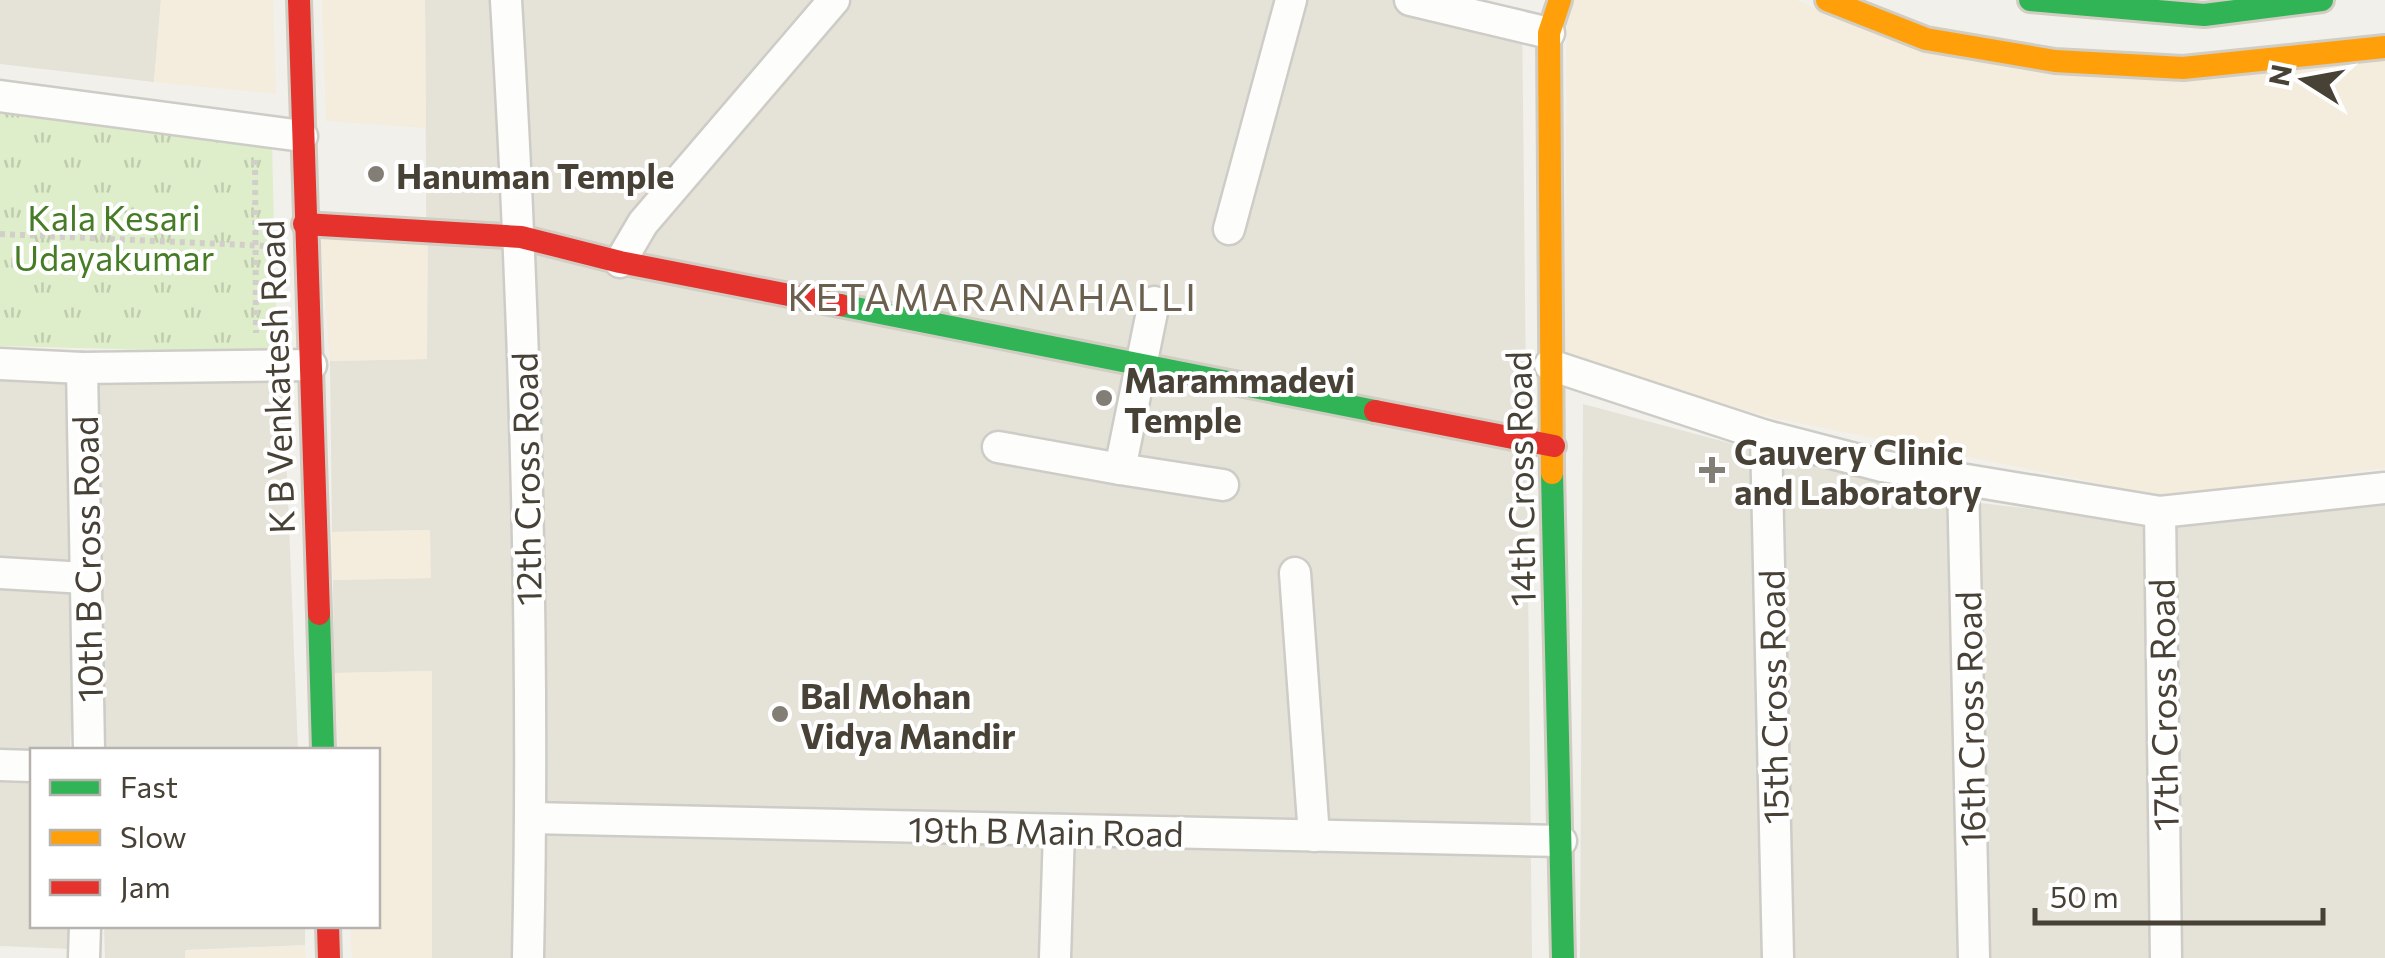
<svg xmlns="http://www.w3.org/2000/svg" width="2385" height="958" viewBox="0 0 2385 958" font-family="Commissioner,sans-serif">
	<defs>
		<pattern id="grass-tufts" width="24" height="20" patternUnits="userSpaceOnUse" patternTransform="scale(2.5)"><rect width="24" height="20" fill="#deedca"/><path d="M3 7l-1-3M5 7V3M7 7l1-3M15 17l-1-3M17 17v-4M19 17l1-3" fill="none" stroke="#c0ccae"/></pattern>
	</defs>
	<rect width="100%" height="100%" fill="#f1f0eb"/>
	<g fill="#e5e2d8">
		<polygon points="0,0 161,0 154,82 0,64"/>
		<polygon points="425,0 1472,0 1522,11 1532,958 432,958 432,671 334,673 333,580 430,578 429,530 332,532 330,361 427,359"/>
		<polygon points="283,376 298,750 103,750 99,377"/>
		<polygon points="0,378 67,382 74,565 0,561"/>
		<polygon points="1583,404 1801,462 1980,503 2164,524 2385,503 2385,958 1580,958"/>
		<polygon points="0,586 77,589 70,750 32,750 32,755 0,754"/>
		<polygon points="0,775 32,777 32,926 73,926 72,949 0,946"/>
		<polygon points="104,926 305,926 305,945 186,950 185,958 105,958"/>
	</g>
	<g fill="#f4ecdd">
		<polygon points="161,0 273,0 276,94 154,82"/>
		<polygon points="322,0 425,0 426,128 326,121"/>
		<polygon points="1567,0 1796,0 1922,53 2385,61 2385,468 2162,496 1774,418 1565,358"/>
		<polygon points="320,232 428,236 427,359 330,361"/>
		<polygon points="430,530 431,578 333,580 332,532"/>
		<polygon points="432,671 432,958 352,958 350,926 378,926 378,750 339,750 334,673"/>
		<polygon points="305,945 306,958 185,958 185,951"/>
	</g>
	<polygon fill="url(#grass-tufts)" points="0,108 272,144 277,353 0,346"/>
	<g fill="none" stroke-linecap="round" stroke-linejoin="round">
		<g stroke="#ceccc7" stroke-width="35">
			<g id="street">
				<path d="M506,0C525,319 535,639 528,958"/>
				<polyline points="1410,0 1549,33"/>
				<polyline points="0,96 302,136"/>
				<polyline points="1229,229 1291,0"/>
				<polyline points="620,262 643,223 834,0"/>
				<polyline points="0,364 82,368 311,365"/>
				<polyline points="1550,365 1766,436 1882,466 2160,512 2385,488"/>
				<polyline points="82,368 89,750"/>
				<polyline points="1766,436 1778,958"/>
				<polyline points="998,447 1120,469 1154,302"/>
				<polyline points="1120,469 1223,485"/>
				<polyline points="1963,480 1974,958"/>
				<polyline points="2160,512 2166,958"/>
				<polyline points="0,573 85,578"/>
				<polyline points="1295,573 1314,836"/>
				<polyline points="0,765 32,766"/>
				<polyline points="531,818 1561,841"/>
				<polyline points="84,958 85,926"/>
				<polyline points="1055,958 1059,830"/>
			</g>
		</g>
		<g stroke="#d1cdc2" stroke-width="28">
			<g id="fast">
				<polyline points="2030,0 2204,15 2322,0"/>
				<polyline points="840,305 1375,411"/>
				<polyline points="1552,473 1563,958"/>
				<polyline points="319,614 323,750"/>
			</g>
		</g>
		<g stroke="#d1cdc2" stroke-width="28">
			<g id="slow">
				<polyline points="1827,0 1926,39 2055,61 2183,68 2385,47"/>
				<polyline points="1552,473 1549,33 1560,0"/>
			</g>
		</g>
		<g stroke="#d1cdc2" stroke-width="28">
			<g id="jam">
				<polyline points="299,0 319,614"/>
				<polyline points="304,224 521,237 620,262 840,305"/>
				<polyline points="1375,411 1554,446"/>
				<polyline points="328,926 329,958"/>
			</g>
		</g>
		<g stroke="#d2cfcb" stroke-width="6" stroke-dasharray="5 5" stroke-linecap="butt">
			<polyline points="255,160 256,333"/>
			<polyline points="0,234 268,246"/>
		</g>
		<use href="#street" stroke="#fdfdfc" stroke-width="30"/>
		<use href="#fast" stroke="#30b455" stroke-width="22"/>
		<use href="#slow" stroke="#ff9f0a" stroke-width="22"/>
		<use href="#jam" stroke="#e5322d" stroke-width="22"/>
	</g>
	<g fill="#837e75" stroke="#fff" stroke-width="4">
		<circle cx="376" cy="174" r="10"/>
		<circle cx="1104" cy="398" r="10"/>
		<path d="M1707 455h10v10h10v10h-10v10h-10v-10h-10v-10h10z"/>
		<circle cx="780" cy="714" r="10"/>
	</g>
	<g text-anchor="middle" dominant-baseline="central" stroke-width="8" stroke-linejoin="round" paint-order="stroke">
		<g font-size="35" font-weight="bold" fill="#484136" stroke="#fff" text-anchor="start">
			<text x="396" y="174">Hanuman Temple</text>
			<text x="1124" y="378">Marammadevi<tspan x="1124" dy="40">Temple</tspan></text>
			<text x="1734" y="450">Cauvery Clinic<tspan x="1734" dy="40">and Laboratory</tspan></text>
			<text x="800" y="694">Bal Mohan<tspan x="800" dy="40">Vidya Mandir</tspan></text>
		</g>
		<g font-size="35" fill="#477c27" stroke="#fff">
			<text x="114" y="216">Kala Kesari<tspan x="114" dy="40">Udayakumar</tspan></text>
		</g>
		<g font-size="35" fill="#484136" stroke="#fff">
			<text transform="translate(275 377) rotate(-92)">K B Venkatesh Road</text>
			<text transform="translate(525 479) rotate(-91)">12th Cross Road</text>
			<text transform="translate(1519 479) rotate(-91)">14th Cross Road</text>
			<text transform="translate(86 559) rotate(-91)">10th B Cross Road</text>
			<text transform="translate(1772 697) rotate(-91)">15th Cross Road</text>
			<text transform="translate(2162 705) rotate(-91)">17th Cross Road</text>
			<text transform="translate(1969 719) rotate(-91)">16th Cross Road</text>
			<text transform="translate(1046 830) rotate(1)">19th B Main Road</text>
		</g>
		<g font-size="38" letter-spacing="2.5" fill="#6b5f4d" stroke="#fff">
			<text x="993" y="295">KETAMARANAHALLI</text>
		</g>
	</g>
	<rect x="30" y="748" width="350" height="180" fill="#ffffff" stroke="#b6b3af" stroke-width="2.5"/>
	<rect x="50" y="780" width="50" height="15" fill="#30b455" stroke="#b6b3af" stroke-width="2.5"/>
	<text x="120" y="798" font-size="30" fill="#484136">Fast</text>
	<rect x="50" y="830" width="50" height="15" fill="#ff9f0a" stroke="#b6b3af" stroke-width="2.5"/>
	<text x="120" y="848" font-size="30" fill="#484136">Slow</text>
	<rect x="50" y="880" width="50" height="15" fill="#e5322d" stroke="#b6b3af" stroke-width="2.5"/>
	<text x="120" y="898" font-size="30" fill="#484136">Jam</text>
	<g transform="translate(2305 80) rotate(281)" stroke="#ffffff" stroke-width="8" paint-order="stroke">
	<path d="M0-8L18 38L0 25L-18 38Z" fill="#484136"/>
	<text y="-15" font-size="28" font-weight="bold" text-anchor="middle" fill="#484136">N</text>
	</g>
	<path d="M2035 908v15h288v-15" fill="none" stroke="#484136" stroke-width="5"/>
	<text x="2050" y="908" font-size="30" fill="#484136" stroke="#ffffff" stroke-width="8" paint-order="stroke">50 m</text>
</svg>
